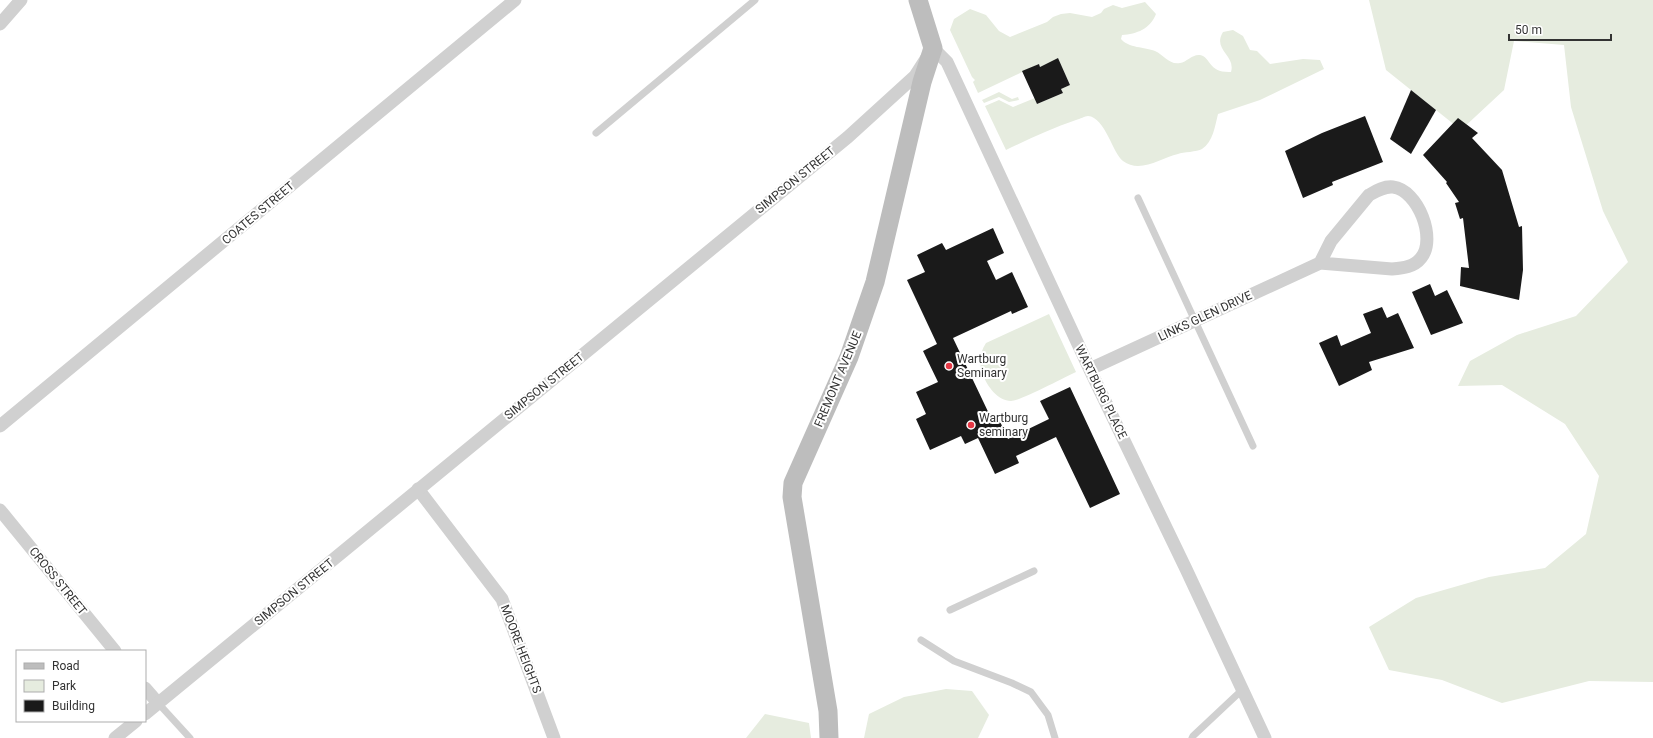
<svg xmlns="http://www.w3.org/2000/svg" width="1653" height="738" viewBox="0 0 1653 738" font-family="Roboto,sans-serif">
	<rect width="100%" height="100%" fill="#fff"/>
	<g fill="#e6ecdf">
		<polygon points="1369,0 1653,0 1653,682 1589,681 1502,703 1442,680 1389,670 1369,627 1416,598 1489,577 1545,568 1586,534 1599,476 1565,424 1502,385 1458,386 1470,361 1517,335 1576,316 1628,262 1603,211 1571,107 1564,45 1514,41 1504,90 1461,130 1386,70"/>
		<path d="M1145,2L1156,14C1150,29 1137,34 1122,35L1121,39C1128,48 1145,47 1155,51C1164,55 1169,65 1180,63C1187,62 1192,54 1200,55C1211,57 1208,73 1231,72C1236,55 1212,50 1223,32L1233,30L1243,36L1250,50L1257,51L1270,64L1303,59L1320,60L1324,69L1260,100L1218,114C1215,126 1213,142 1202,149C1197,152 1183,152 1178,154C1161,158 1140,174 1123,161C1113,154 1105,117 1088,116C1085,116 1080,119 1076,120C1052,128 1029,139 1006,150L985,106L999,100L1013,107L1035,98L1037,104L1063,93L1061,89L1070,85L1058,59L1040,67L1039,64L978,93L973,82L975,80L972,77L950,30L954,19L970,9L986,15L999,31L1010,37L1047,22L1053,17L1061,14L1070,13L1092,17L1101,13L1104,9L1113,5L1122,8Z"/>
		<polygon points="999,92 1012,99 1018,97 1019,100 1009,102 999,97 984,103 982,100"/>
		<path d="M1049,314L1076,372C1065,377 1020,401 1011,401C998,401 987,386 983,375C979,365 979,353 986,343Z"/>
		<polygon points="946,689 972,691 989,715 978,738 864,738 869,714 904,697"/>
		<polygon points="765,714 809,723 811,738 746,738"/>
	</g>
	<g fill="#1a1a1a">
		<polygon points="1058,58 1070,85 1061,89 1063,93 1037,104 1022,71 1039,64 1040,67"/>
		<polygon points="1411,90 1436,110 1411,154 1390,139"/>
		<polygon points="1365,116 1383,162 1332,182 1333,185 1303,198 1285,151 1322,133"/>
		<polygon points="1458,118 1478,133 1472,138 1502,170 1519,227 1522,226 1523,270 1519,300 1460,286 1461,267 1469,268 1463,218 1460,219 1455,203 1459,202 1446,183 1447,182 1423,155"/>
		<polygon points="993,228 1004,253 987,261 996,280 1012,272 1028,307 1012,314 1011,311 953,338 992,420 998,417 1008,439 1049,419 1040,401 1070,387 1120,494 1090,508 1056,437 1016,456 1019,463 995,474 978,438 965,444 961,436 930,450 916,419 926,414 916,392 938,382 923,351 937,344 907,280 925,272 917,255 942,243 946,250"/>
		<polygon points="1430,284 1435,296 1447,290 1463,323 1431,335 1412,292"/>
		<polygon points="1382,307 1387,318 1398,313 1414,348 1369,362 1372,370 1339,386 1319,343 1337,335 1341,346 1371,333 1363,314"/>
	</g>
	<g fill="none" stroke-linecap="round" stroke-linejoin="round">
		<g stroke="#d0d0d0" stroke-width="7">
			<polyline points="596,133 755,0"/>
			<polyline points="1138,198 1253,446"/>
			<polyline points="950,610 1034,571"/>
			<polyline points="921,640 954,661 1012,683 1031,692 1048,715 1055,738"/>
			<polyline points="158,703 190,738"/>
			<polyline points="1192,738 1193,736 1242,690"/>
		</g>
		<g stroke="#d0d0d0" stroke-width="13">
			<polyline points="0,24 21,0"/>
			<path d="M1090,369L1320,263L1331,241L1369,195C1376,191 1384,186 1393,187C1418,190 1437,239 1421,258C1414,267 1403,268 1392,269L1320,263"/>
			<polyline points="0,426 515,0"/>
			<polyline points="418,489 502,599 554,738"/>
			<polyline points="0,510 115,651"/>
			<polyline points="145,688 158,703"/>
			<polyline points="145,714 848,137 915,76 933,48 947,62 1091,372 1186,569 1265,738"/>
			<polyline points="115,738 136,721"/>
		</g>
		<polyline stroke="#bdbdbd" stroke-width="19" points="829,738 828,711 792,497 793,483 849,357 875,282 922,82 933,48 918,0"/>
	</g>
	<g fill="#e63946" stroke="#fff" stroke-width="1.5">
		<circle cx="949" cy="366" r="4"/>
		<circle cx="971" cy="425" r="4"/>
	</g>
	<g text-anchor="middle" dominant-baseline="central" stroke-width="4" stroke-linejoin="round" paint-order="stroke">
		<g font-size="12" fill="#333" stroke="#fff">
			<text transform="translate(795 180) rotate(-39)">SIMPSON STREET</text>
			<text transform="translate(258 213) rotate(-40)">COATES STREET</text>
			<text transform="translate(1205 316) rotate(-25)">LINKS GLEN DRIVE</text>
			<text transform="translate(838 379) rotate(-67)">FREMONT AVENUE</text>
			<text transform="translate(544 386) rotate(-39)">SIMPSON STREET</text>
			<text transform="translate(1101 392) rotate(64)">WARTBURG PLACE</text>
			<text transform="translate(58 581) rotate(51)">CROSS STREET</text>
			<text transform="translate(294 592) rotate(-39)">SIMPSON STREET</text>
			<text transform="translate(521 649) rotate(69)">MOORE HEIGHTS</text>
		</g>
		<g font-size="12" fill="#333" stroke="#fff" text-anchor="start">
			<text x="957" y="359">Wartburg<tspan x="957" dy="14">Seminary</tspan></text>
			<text x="979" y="418">Wartburg<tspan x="979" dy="14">seminary</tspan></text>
		</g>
	</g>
	<rect x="16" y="650" width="130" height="72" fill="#ffffff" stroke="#adadad"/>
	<rect x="24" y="663" width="20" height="6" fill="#bdbdbd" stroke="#adadad"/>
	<text x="52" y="670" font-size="12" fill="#333333">Road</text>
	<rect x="24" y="680" width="20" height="12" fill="#e6ecdf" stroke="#adadad"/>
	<text x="52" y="690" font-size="12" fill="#333333">Park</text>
	<rect x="24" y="700" width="20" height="12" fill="#1a1a1a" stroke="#adadad"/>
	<text x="52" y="710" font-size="12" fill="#333333">Building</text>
	<path d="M1509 34v6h102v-6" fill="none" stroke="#333333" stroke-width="2"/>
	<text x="1515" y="34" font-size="12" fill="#333333" stroke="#ffffff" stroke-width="3" paint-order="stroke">50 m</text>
</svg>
